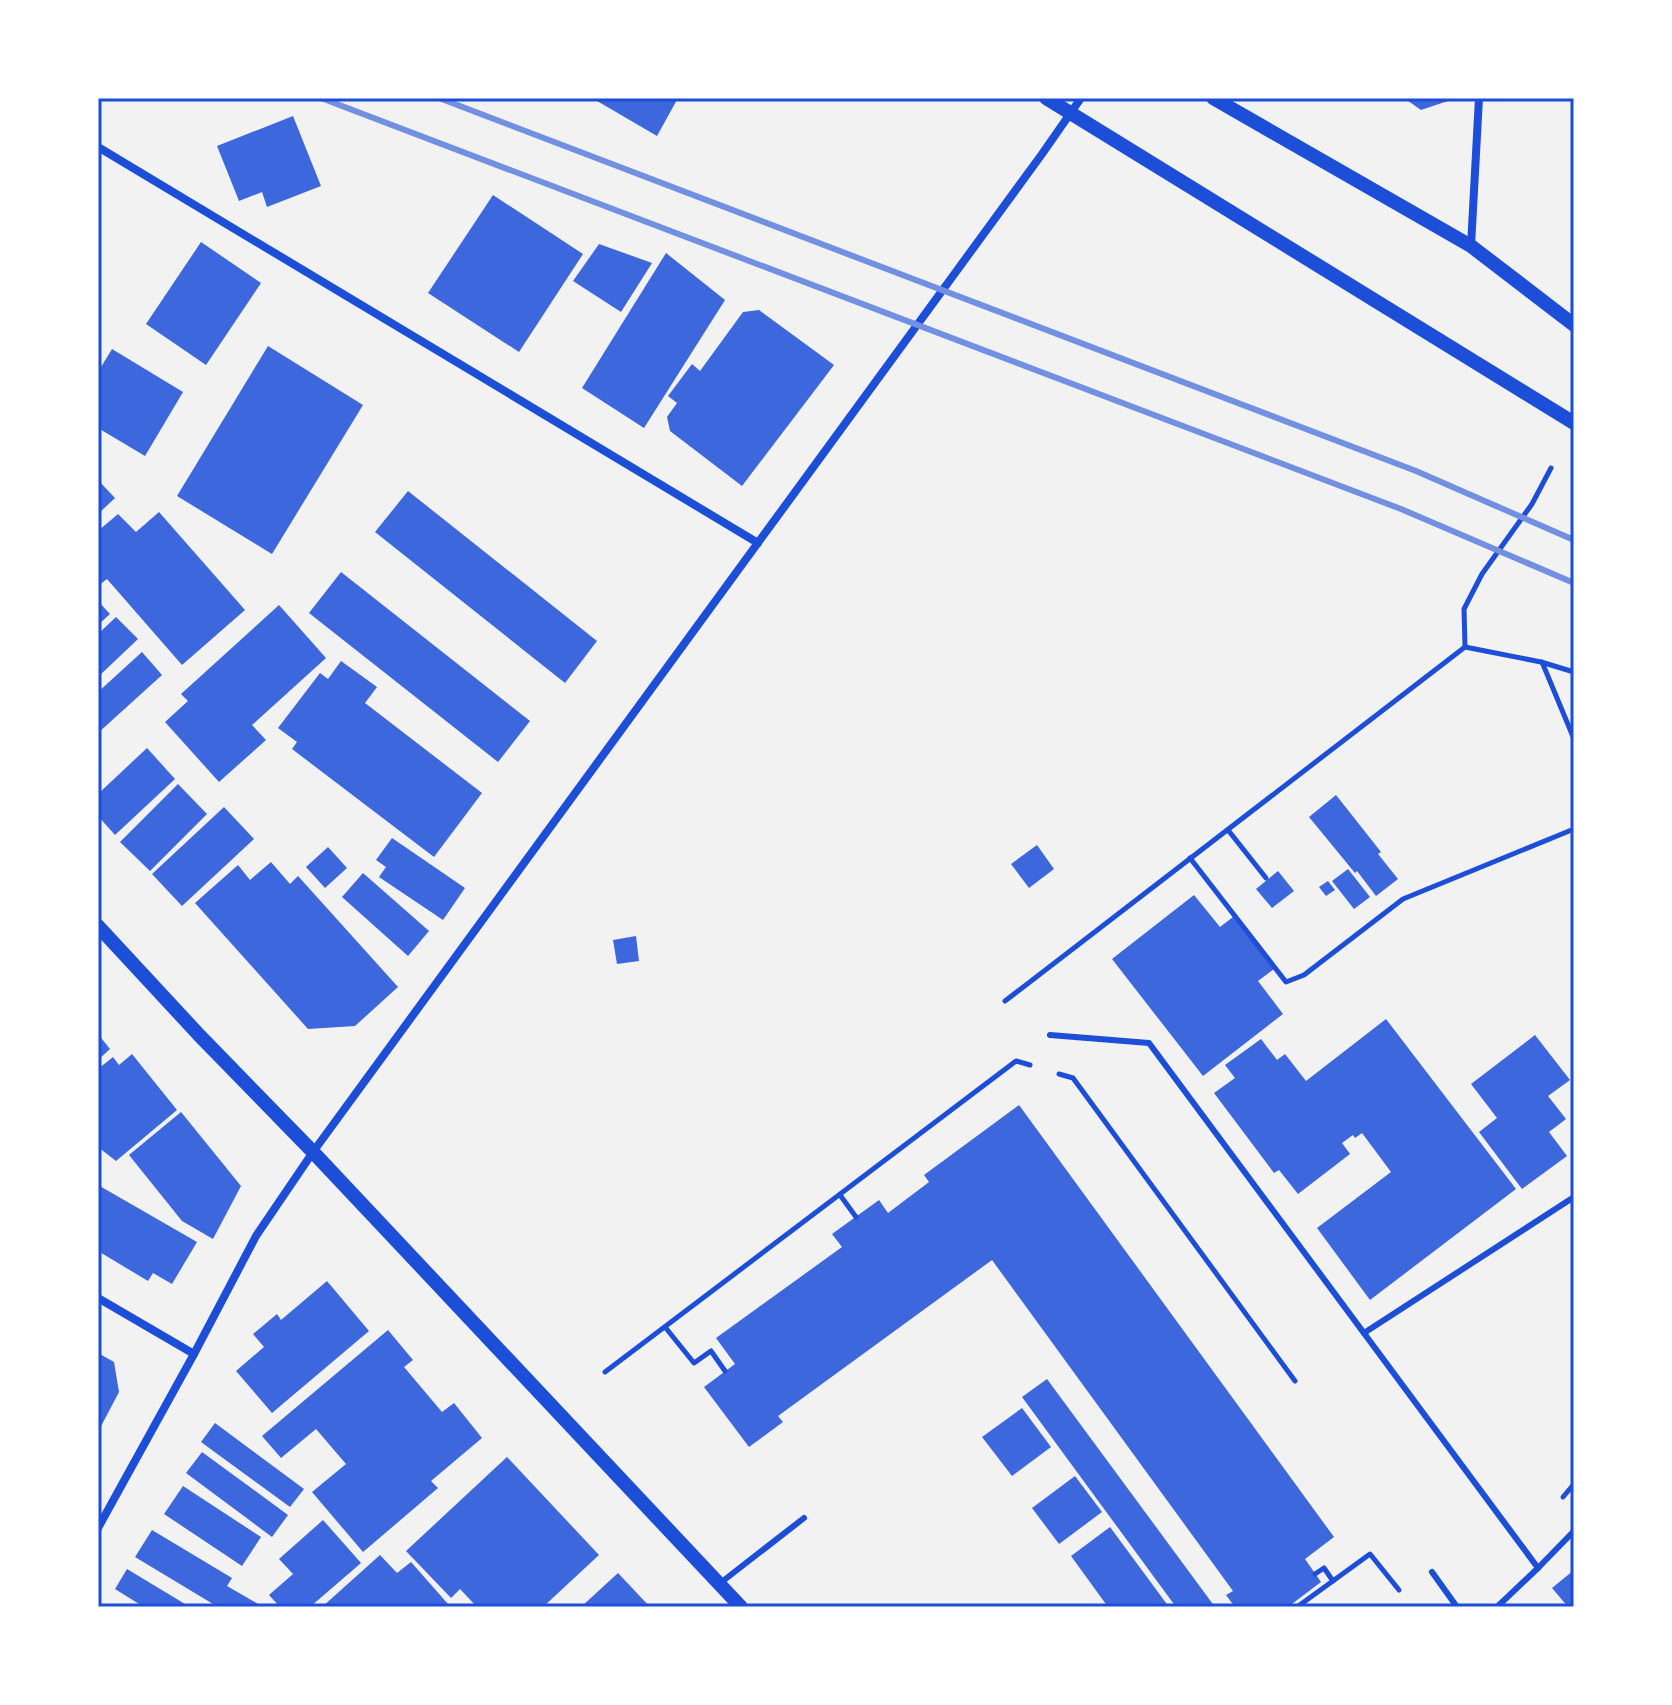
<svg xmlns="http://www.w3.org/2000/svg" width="1672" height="1705" viewBox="0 0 1672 1705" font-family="'Sofia Sans Condensed',sans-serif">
	<rect width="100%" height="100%" fill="#f2f2f2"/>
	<g fill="#3d67dc">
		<polygon points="592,98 678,98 657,136"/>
		<polygon points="1404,98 1454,98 1454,99 1421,110"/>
		<polygon points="293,116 321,186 267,207 262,192 239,201 217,146"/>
		<polygon points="493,195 583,254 519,352 428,293"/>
		<polygon points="201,242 261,283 206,365 146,324"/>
		<polygon points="599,244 652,263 621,312 573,281"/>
		<polygon points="666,253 725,300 644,428 582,388"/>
		<polygon points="759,310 834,365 742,486 670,431 667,417 677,403 668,396 692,364 700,371 743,312"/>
		<polygon points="268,346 363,405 272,554 177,496"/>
		<polygon points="112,349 183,392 145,456 98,428 98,372"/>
		<polygon points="98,480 115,498 98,514"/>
		<polygon points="408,491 597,641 565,683 375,532"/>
		<polygon points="159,512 245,610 182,665 107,579 98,586 98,531 118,514 136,532"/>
		<polygon points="341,572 530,721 498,762 309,613"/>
		<polygon points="98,601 110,614 98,625"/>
		<polygon points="279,605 326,658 252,725 266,740 219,782 165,722 188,701 181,694"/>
		<polygon points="116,617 138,639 98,677 98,634"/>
		<polygon points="142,652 162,675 98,733 98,692"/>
		<polygon points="341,661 377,687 365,703 482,793 434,857 292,749 297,742 278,728 320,673 328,679"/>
		<polygon points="147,748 175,779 115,835 98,816 98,794"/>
		<polygon points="178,784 207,814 150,871 120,842"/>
		<polygon points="1336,795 1381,852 1378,854 1398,879 1376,896 1357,871 1355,873 1309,817"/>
		<polygon points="224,807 254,839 182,906 152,874"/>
		<polygon points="392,838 465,888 443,920 379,877 386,867 376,860"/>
		<polygon points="1037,845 1054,869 1029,888 1011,864"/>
		<polygon points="328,847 347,868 325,888 306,867"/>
		<polygon points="271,862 290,884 298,876 398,987 355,1026 308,1029 195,903 238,865 250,880"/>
		<polygon points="1348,869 1370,897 1354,909 1332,881"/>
		<polygon points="1278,871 1294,891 1272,908 1256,889"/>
		<polygon points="363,873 429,931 408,956 342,897"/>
		<polygon points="1328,881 1335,890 1326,896 1319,887"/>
		<polygon points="1194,895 1220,927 1233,917 1274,969 1258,981 1283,1014 1203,1076 1112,959"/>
		<polygon points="636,936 639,961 617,964 613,940"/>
		<polygon points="1386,1019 1516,1189 1370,1300 1317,1228 1391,1172 1362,1133 1355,1138 1353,1135 1342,1143 1350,1154 1298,1194 1279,1170 1274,1173 1214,1093 1235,1078 1225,1065 1261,1039 1277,1060 1285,1054 1306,1081"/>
		<polygon points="98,1034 110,1049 98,1060"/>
		<polygon points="1535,1035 1570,1080 1548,1096 1566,1119 1549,1132 1567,1156 1522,1189 1479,1132 1497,1118 1471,1084"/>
		<polygon points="132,1054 177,1110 116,1161 98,1147 98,1069 113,1057 119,1065"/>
		<polygon points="1019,1105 1334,1537 1305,1559 1321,1582 1288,1607 1235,1607 1226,1595 1233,1591 992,1260 778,1416 783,1422 749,1447 704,1387 735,1364 716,1338 842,1247 832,1234 879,1200 888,1213 929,1182 924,1175"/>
		<polygon points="181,1112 241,1186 213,1239 182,1221 129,1155"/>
		<polygon points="98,1185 197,1242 172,1284 153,1273 148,1281 98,1251"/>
		<polygon points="327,1281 369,1331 272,1413 236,1371 264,1347 253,1334 277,1314 281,1320"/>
		<polygon points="388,1330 413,1360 404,1367 442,1412 454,1403 482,1438 431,1481 438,1488 363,1552 312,1492 346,1464 316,1429 281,1458 262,1436"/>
		<polygon points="98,1353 114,1362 119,1392 98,1432"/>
		<polygon points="1047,1379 1215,1607 1176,1607 1022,1397"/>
		<polygon points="1022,1408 1051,1447 1012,1476 982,1437"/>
		<polygon points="215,1423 304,1489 290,1507 201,1442"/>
		<polygon points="202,1452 288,1515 272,1537 186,1473"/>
		<polygon points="507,1457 599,1555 543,1607 477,1607 460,1589 451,1598 406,1551"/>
		<polygon points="1075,1476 1102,1512 1059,1544 1032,1508"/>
		<polygon points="183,1486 261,1537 242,1566 164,1514"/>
		<polygon points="323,1520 361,1563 310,1607 280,1607 269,1595 293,1574 279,1559"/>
		<polygon points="1110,1527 1169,1607 1108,1607 1071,1556"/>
		<polygon points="152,1530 232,1578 227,1586 260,1605 259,1607 218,1607 135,1557"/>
		<polygon points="380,1555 397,1573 411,1562 448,1604 445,1607 322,1607"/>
		<polygon points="127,1569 190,1607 144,1607 115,1589"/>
		<polygon points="1574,1570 1574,1607 1568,1607 1552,1588"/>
		<polygon points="618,1573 650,1607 581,1607"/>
	</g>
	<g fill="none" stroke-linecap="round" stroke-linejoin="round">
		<g stroke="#1d4ed8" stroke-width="5">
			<polyline points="1465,647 1464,609 1482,574 1532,504 1551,468"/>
			<polyline points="1542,662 1574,739"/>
			<polyline points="1228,830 1266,878"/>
			<polyline points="1190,858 1286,982 1304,975 1403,899 1574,829"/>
			<polyline points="1005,1001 1465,647 1541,662 1574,672"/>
			<polyline points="1059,1074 1073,1078 1295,1381"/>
			<polyline points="840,1195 856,1217"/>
			<polyline points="665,1327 694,1363 711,1351 725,1371"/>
			<polyline points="605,1372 1016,1061 1030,1065"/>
			<polyline points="1563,1497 1574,1484"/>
			<polyline points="1315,1574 1324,1568 1333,1581"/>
			<polyline points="1297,1607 1370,1554 1399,1590"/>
		</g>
		<g stroke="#1d4ed8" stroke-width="6">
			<polyline points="1050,1035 1149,1043 1538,1568"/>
			<polyline points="1364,1333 1574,1197"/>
			<polyline points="1432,1572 1457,1607"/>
			<polyline points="719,1584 804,1518"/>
			<polyline points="1497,1607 1538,1568 1574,1531"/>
		</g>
		<g stroke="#1d4ed8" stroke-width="8">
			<polyline points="98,147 758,543"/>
			<polyline points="1471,246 1479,98"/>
			<polyline points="98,1298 194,1354"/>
			<polyline points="98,1528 194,1354 256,1236 313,1152 1042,154 1081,98"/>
		</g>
		<g stroke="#1d4ed8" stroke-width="14">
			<polyline points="1046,98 1574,423"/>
			<polyline points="1213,98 1471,246 1574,325"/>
			<polyline points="98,926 199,1035 313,1152 741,1607"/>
		</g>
		<g stroke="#7290e2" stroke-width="6">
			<polyline points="321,98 1401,509 1574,583"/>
			<polyline points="439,98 1416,471 1574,540"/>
		</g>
	</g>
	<rect width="1672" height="1705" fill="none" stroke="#ffffff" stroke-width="200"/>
	<rect x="100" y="100" width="1472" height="1505" fill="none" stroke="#1d4ed8" stroke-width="3"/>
</svg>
